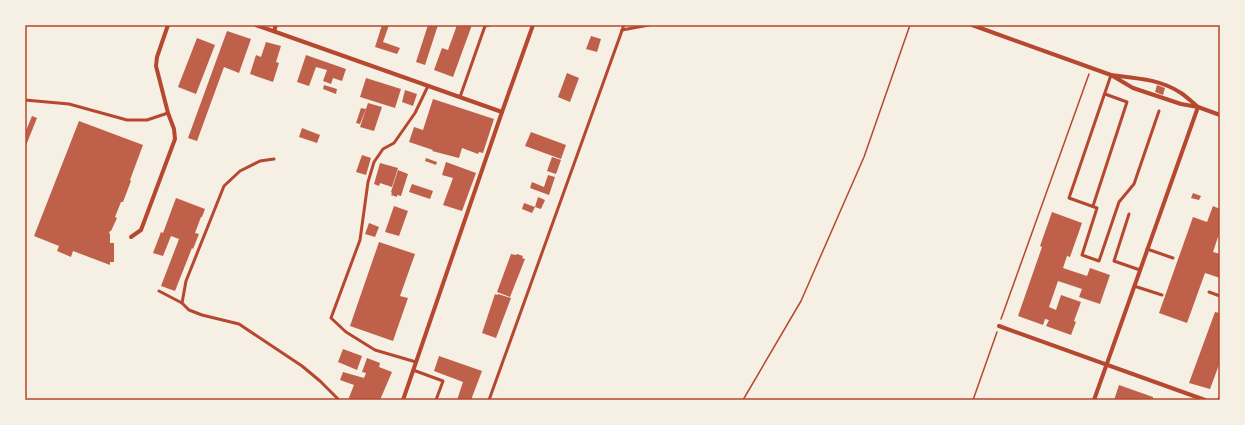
<svg xmlns="http://www.w3.org/2000/svg" width="1245" height="425" viewBox="0 0 1245 425" font-family="'Space Grotesk',sans-serif">
	<rect width="100%" height="100%" fill="#f6efe4"/>
	<g fill="#bf614a">
		<polygon points="382,25 389,25 383,42 400,48 397,54 375,47"/>
		<polygon points="428,25 438,25 425,65 416,62"/>
		<polygon points="457,25 472,25 453,77 434,70 442,48 448,50"/>
		<polygon points="227,31 251,39 239,73 224,67 197,141 188,138"/>
		<polygon points="591,36 601,39 597,52 586,49"/>
		<polygon points="197,38 215,45 196,94 178,87"/>
		<polygon points="266,42 281,46 276,62 279,63 273,82 250,74 256,55 261,57"/>
		<polygon points="306,55 346,69 342,81 333,78 331,84 323,81 327,70 316,67 309,86 297,82"/>
		<polygon points="567,73 579,78 570,102 558,97"/>
		<polygon points="366,78 401,89 395,108 360,97"/>
		<polygon points="324,85 337,89 336,94 323,89"/>
		<polygon points="1157,85 1165,88 1163,95 1155,92"/>
		<polygon points="405,90 417,94 413,106 402,102"/>
		<polygon points="433,99 494,119 483,153 479,152 478,154 462,148 459,158 432,151 433,150 409,142 414,127 423,130"/>
		<polygon points="368,103 382,107 374,131 360,127"/>
		<polygon points="361,108 366,109 360,124 356,123"/>
		<polygon points="32,116 37,118 25,148 25,133"/>
		<polygon points="79,121 143,145 130,180 131,181 123,202 121,202 115,217 117,218 111,231 110,231 109,233 110,234 110,243 114,243 114,262 110,262 110,265 73,251 71,257 57,251 59,246 34,236"/>
		<polygon points="302,128 320,135 317,143 299,137"/>
		<polygon points="531,132 566,145 561,159 525,146"/>
		<polygon points="362,155 371,158 366,175 356,172"/>
		<polygon points="552,157 561,160 556,174 547,171"/>
		<polygon points="426,158 437,162 436,165 425,161"/>
		<polygon points="446,162 476,173 462,211 443,205 453,178 442,175"/>
		<polygon points="380,163 398,168 392,187 380,183 379,186 374,184"/>
		<polygon points="398,170 408,174 401,196 397,195 397,197 391,195 392,193 391,192"/>
		<polygon points="548,175 555,177 549,195 530,188 532,182 544,187"/>
		<polygon points="412,184 433,191 430,199 409,192"/>
		<polygon points="1193,193 1201,196 1199,200 1191,198"/>
		<polygon points="538,197 545,200 541,209 535,207"/>
		<polygon points="176,198 205,209 202,217 201,217 195,233 199,234 193,249 192,248 175,291 161,286 179,239 171,236 163,256 153,253 161,232 163,233"/>
		<polygon points="524,203 535,207 532,213 522,209"/>
		<polygon points="394,206 408,211 399,236 385,232"/>
		<polygon points="1213,206 1220,209 1220,231 1213,252 1220,254 1220,278 1205,273 1187,323 1159,313 1193,217 1207,222"/>
		<polygon points="1052,212 1082,223 1070,257 1067,256 1063,268 1087,276 1090,268 1110,275 1100,304 1079,297 1082,289 1058,281 1049,307 1056,310 1061,295 1081,302 1074,321 1076,322 1071,335 1046,326 1049,320 1045,319 1043,325 1018,316 1042,247 1040,246"/>
		<polygon points="369,223 379,227 375,237 365,234"/>
		<polygon points="379,242 415,254 400,296 408,298 393,341 350,326"/>
		<polygon points="511,254 516,255 517,254 523,256 522,258 525,259 510,297 497,292"/>
		<polygon points="495,294 498,295 498,294 511,298 496,338 482,333"/>
		<polygon points="1215,312 1220,313 1220,362 1210,389 1189,383"/>
		<polygon points="343,349 362,356 357,370 338,362"/>
		<polygon points="439,356 482,371 471,400 457,400 463,382 434,371"/>
		<polygon points="367,358 380,363 379,367 392,372 380,400 348,400 354,385 340,380 343,372 364,378 366,373 362,372"/>
		<polygon points="1119,385 1153,397 1153,399 1155,400 1114,400"/>
	</g>
	<g fill="none" stroke-linecap="round" stroke-linejoin="round">
		<g stroke="#b5482f" stroke-width="1.5">
			<polyline points="1001,319 1089,74"/>
			<polyline points="743,400 801,301 864,157 910,25"/>
			<polyline points="973,400 997,332"/>
		</g>
		<g stroke="#b5482f" stroke-width="3">
			<polyline points="622,30 649,25"/>
			<polyline points="1111,75 1069,198 1097,208 1082,255 1099,261 1119,202 1134,184 1159,111"/>
			<polyline points="460,97 485,26 490,25"/>
			<polyline points="25,100 69,104 127,120 147,120 168,113"/>
			<polyline points="1093,206 1127,102 1105,94"/>
			<polyline points="1129,214 1114,261 1140,270"/>
			<polyline points="1147,249 1173,258"/>
			<polyline points="1134,286 1162,295"/>
			<polyline points="159,291 182,303 189,310 202,315 239,324 302,366 320,381 339,400"/>
			<polyline points="1209,292 1220,296"/>
			<polyline points="182,303 186,281 224,186 240,171 260,161 274,159"/>
			<polyline points="416,362 375,350 346,332 331,318 360,240 368,182 374,162 383,149 394,143 415,113 428,86"/>
			<polyline points="413,370 443,381 436,400"/>
			<polyline points="489,400 624,25"/>
		</g>
		<g stroke="#b5482f" stroke-width="4">
			<polyline points="256,25 502,112"/>
			<polyline points="972,25 1111,75"/>
			<polyline points="274,31 276,25"/>
			<path d="M1198,107C1193,103 1187,97 1181,93C1160,79 1135,78 1111,75L1133,88L1181,104L1198,107L1220,115"/>
			<polyline points="131,237 141,230 175,139 174,129 168,113 156,66 157,57 168,25"/>
			<polyline points="999,326 1205,400"/>
			<polyline points="403,400 502,112 533,25"/>
			<polyline points="1094,400 1198,107"/>
			<polyline points="1219,400 1220,398"/>
		</g>
	</g>
	<rect width="1245" height="425" fill="none" stroke="#f6efe4" stroke-width="52"/>
	<rect x="26" y="26" width="1193" height="373" fill="none" stroke="#b5482f" stroke-width="1.5"/>
</svg>
